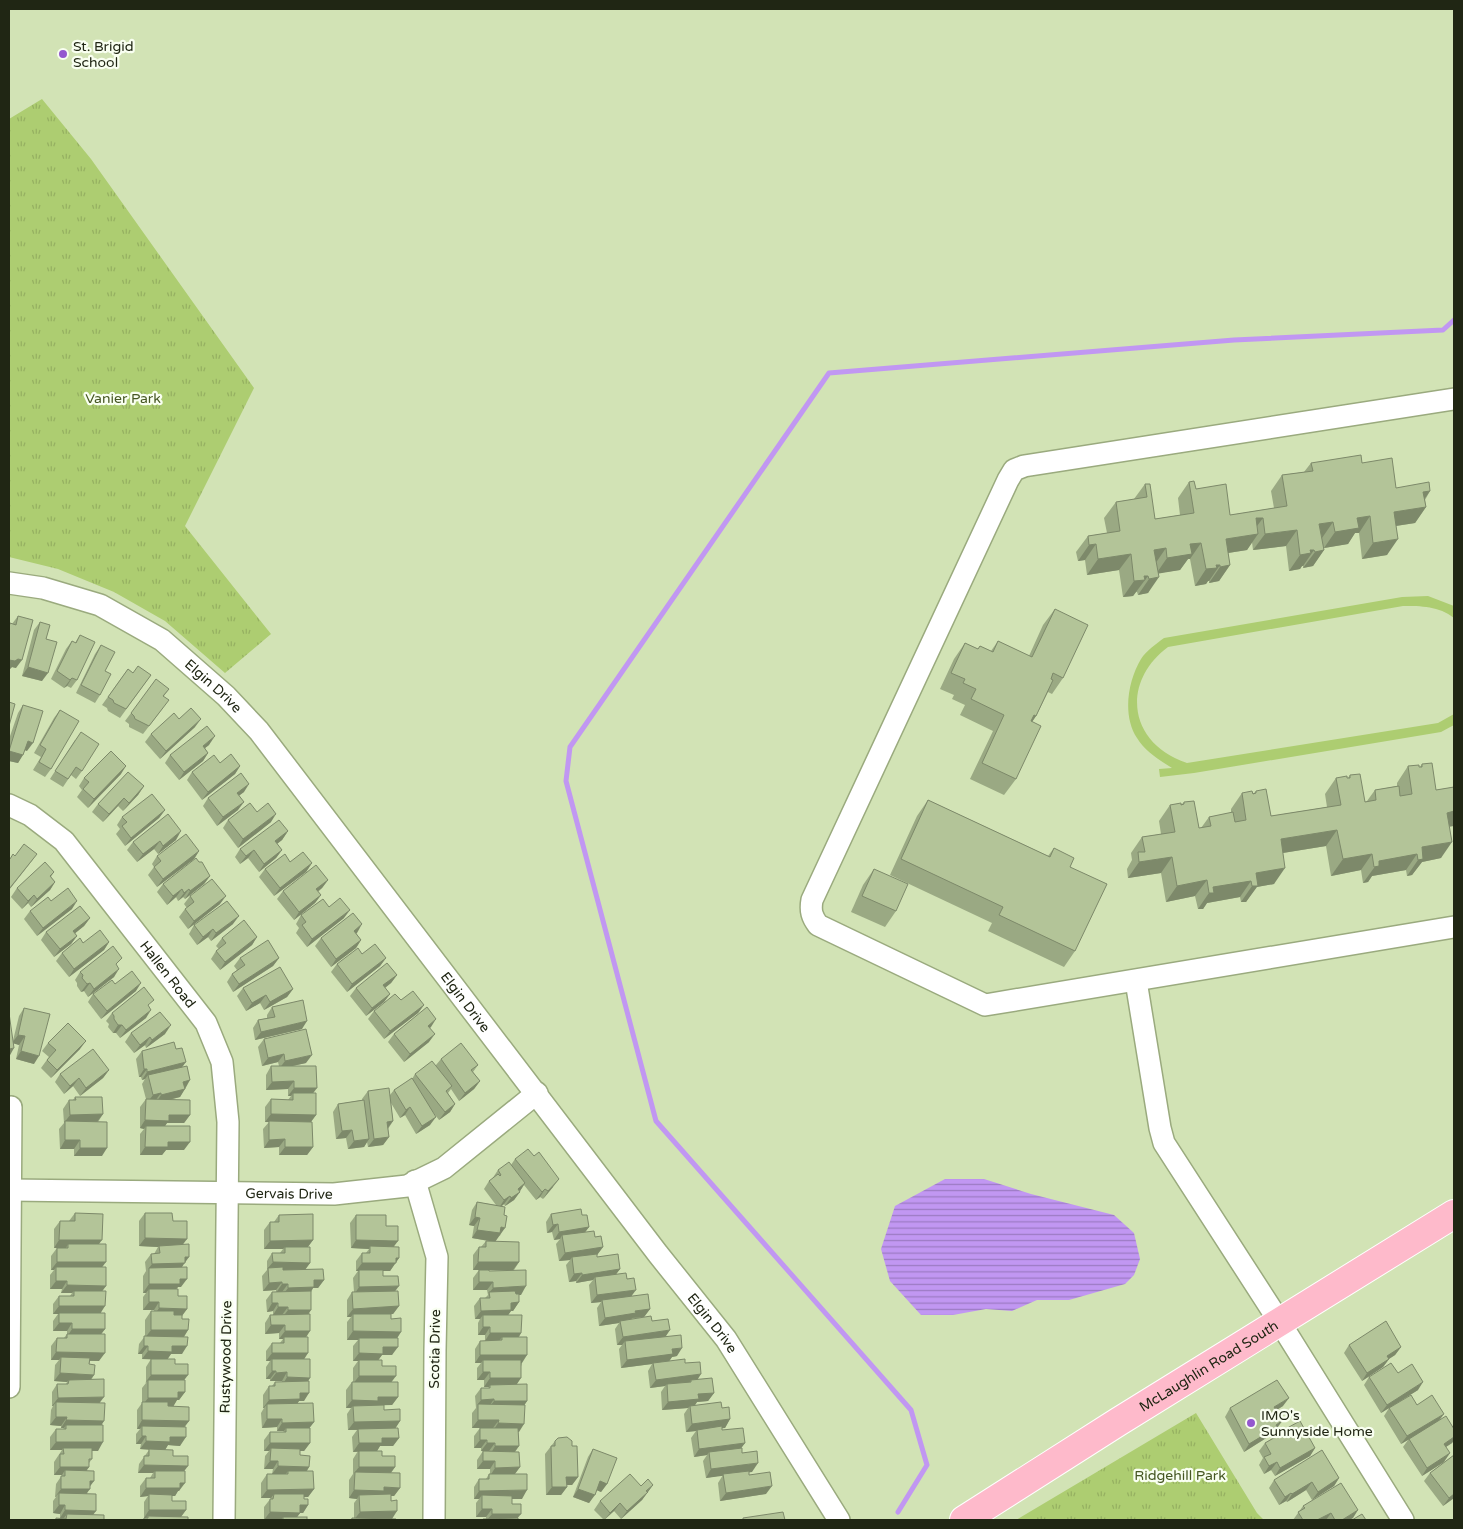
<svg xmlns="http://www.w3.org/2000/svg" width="1463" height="1529" viewBox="0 0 1463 1529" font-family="'Varela Round',sans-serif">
	<defs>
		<pattern id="park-tufts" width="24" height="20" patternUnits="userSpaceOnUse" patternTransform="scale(1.25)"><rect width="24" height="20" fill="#adcd71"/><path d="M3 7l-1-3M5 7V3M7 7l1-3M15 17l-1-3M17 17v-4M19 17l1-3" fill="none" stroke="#95b061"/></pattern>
		<pattern id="water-rules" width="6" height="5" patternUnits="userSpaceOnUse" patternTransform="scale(1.25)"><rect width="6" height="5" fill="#c197f2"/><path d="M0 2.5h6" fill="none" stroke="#9c7bc3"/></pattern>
	</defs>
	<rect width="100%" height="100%" fill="#d2e3b5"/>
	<path fill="#adcd71" d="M1428,596L1454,606V618C1439,606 1421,606 1403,606L1168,647C1120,683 1129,744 1187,763L1438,723L1454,714V725L1441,732L1194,773L1160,777L1159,769L1172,768C1159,760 1145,751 1137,738C1122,715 1128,681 1141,659C1146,651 1156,644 1164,638L1402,597Z"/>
	<g fill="url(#park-tufts)">
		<polygon points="42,99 91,159 254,388 185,526 271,634 225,673 165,621 114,592 58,569 9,557 9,119"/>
		<polygon points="1196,1413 1257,1513 1264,1520 1016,1520"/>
	</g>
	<polygon fill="url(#water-rules)" points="945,1179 984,1179 1031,1194 1114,1215 1134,1233 1140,1259 1134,1275 1125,1284 1069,1300 1037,1300 1012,1311 986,1309 953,1315 921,1315 890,1281 881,1249 895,1206"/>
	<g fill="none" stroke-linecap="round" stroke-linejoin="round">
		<polyline stroke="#c197f2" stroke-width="5" points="898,1512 927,1465 911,1410 656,1121 566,781 570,747 829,373 1234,340 1443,330 1454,320"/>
		<g stroke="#9aaa7e" stroke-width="24">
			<g id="minor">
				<path d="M1454,399L1024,466L1014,470L1008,480L812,900C810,911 812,917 818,925L985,1005L1454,927"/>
				<path id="s1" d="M9,583L43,588L100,605L162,640L226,696L259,731L658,1254L726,1339L839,1520"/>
				<path id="s2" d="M9,805L30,815L64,841L206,1023L222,1062L228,1122L224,1520"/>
				<polyline points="1136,981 1160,1128 1164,1143 1279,1321 1403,1520"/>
				<polyline points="415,1181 437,1257 435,1350 434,1520"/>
				<path id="s3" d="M9,1190L334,1194L407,1186L444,1168L537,1093"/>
				<polyline points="9,1387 11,1107"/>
			</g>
		</g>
		<g stroke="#fff" stroke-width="30">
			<g id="major">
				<path id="s4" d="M964,1520L1118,1422L1454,1214"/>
			</g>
		</g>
		<use href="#minor" stroke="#fff" stroke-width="21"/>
		<use href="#major" stroke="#febacb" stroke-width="28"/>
	</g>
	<g fill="#9aa983" fill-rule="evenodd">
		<polygon points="1311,463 1362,463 1396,488 1430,491 1425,500 1426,507 1415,523 1396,526 1387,555 1362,559 1359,533 1355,533 1348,544 1324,548 1324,550 1313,566 1303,568 1303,566 1302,566 1300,569 1289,571 1286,546 1253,550 1252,542 1247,550 1228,553 1230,565 1219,581 1209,583 1209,581 1208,581 1206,584 1195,586 1190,559 1188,559 1180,570 1158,573 1148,593 1138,595 1137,592 1136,592 1133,596 1123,597 1119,570 1087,575 1085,560 1078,561 1076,552 1088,536 1107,533 1104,518 1116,502 1134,499 1145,484 1155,519 1180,515 1178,498 1189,482 1196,489 1230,515 1274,508 1271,491 1282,475 1304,472"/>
		<polygon points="1055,609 1063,678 1052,694 1048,692 1036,716 1032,722 1016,779 1004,795 970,779 993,731 960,715 965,705 952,699 954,695 940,689 954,659 965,643 978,649 980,646 991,651 998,641 1029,656 1043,625"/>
		<polygon points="18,616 16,668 12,667 10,669 9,669 9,625 10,623 12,624"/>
		<polygon points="40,622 46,639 42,681 22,676 34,630"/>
		<polygon points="80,635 77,680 71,688 67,686 64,688 51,679 66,649 72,641 75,643"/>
		<polygon points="101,645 105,671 100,695 95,703 76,693 95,654"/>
		<polygon points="128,669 133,673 151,675 120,718 108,711 107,708 102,705"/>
		<polygon points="169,689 164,696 163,708 143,734 129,727 129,724 125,721 131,713"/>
		<polygon points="23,705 27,751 25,750 18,763 9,761 9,739 18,713"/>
		<polygon points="60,710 51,769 45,777 33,770 41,757 34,753 54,718"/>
		<polygon points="179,719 195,727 160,759 145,742 151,734"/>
		<polygon points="75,740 82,771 76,779 71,775 63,787 50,779"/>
		<polygon points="209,745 205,748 208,753 203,761 179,780 165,763 170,755"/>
		<polygon points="220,763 240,766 235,774 202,800 187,780 192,772"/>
		<polygon points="1422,764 1436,790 1454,787 1454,826 1449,826 1441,858 1422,862 1412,875 1407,876 1406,870 1372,876 1368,882 1363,883 1361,870 1331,876 1326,846 1283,853 1274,884 1256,887 1246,902 1241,902 1240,897 1207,903 1203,909 1198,909 1195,896 1166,902 1161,873 1128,878 1127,869 1132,860 1131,853 1142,837 1161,834 1159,821 1170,805 1182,804 1184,802 1199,828 1201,828 1209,817 1231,813 1231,809 1242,793 1254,793 1256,791 1271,816 1327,807 1325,794 1336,778 1348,778 1350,775 1365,802 1367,801 1375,790 1397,786 1397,783 1408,766 1420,767"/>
		<polygon points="121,774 88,808 77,797 82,790 79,786 84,778"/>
		<polygon points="144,786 138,795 123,811 118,806 103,822 92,812 98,804"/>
		<polygon points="244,792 239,795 238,810 217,826 203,806 208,798"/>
		<polygon points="928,800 1048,856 1054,848 1070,867 1075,951 1064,967 988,931 992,923 890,875 917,816"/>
		<polygon points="165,810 159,818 125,846 116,834 120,829 117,825 122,817"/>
		<polygon points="257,812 271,822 238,848 223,828 228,820"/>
		<polygon points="288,831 282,840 277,844 282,850 276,858 259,872 248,858 240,864 235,857 240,849"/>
		<polygon points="176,840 158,854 154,849 137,862 127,850 133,842"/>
		<polygon points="199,851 194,859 157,887 148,875 154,867 152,864 157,856"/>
		<polygon points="290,862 312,863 306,872 274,896 259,877 265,869"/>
		<polygon points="874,869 896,911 885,927 851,912 863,885"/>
		<polygon points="54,872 51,877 55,882 50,890 31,907 28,903 22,909 11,897 17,888"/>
		<polygon points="210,876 204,884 185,899 183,897 178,901 176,897 167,905 157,892 163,884"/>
		<polygon points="328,880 322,888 318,892 321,895 315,903 294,920 277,899 283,891"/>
		<polygon points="190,896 220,904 188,929 179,917 185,909 187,908 184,904"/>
		<polygon points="51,901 72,909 37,936 24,919 30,911"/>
		<polygon points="329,907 344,918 307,947 296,933 299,928 296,924 301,915"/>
		<polygon points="90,918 84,926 75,933 77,936 71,944 54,957 41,940 46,932"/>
		<polygon points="233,924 211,941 208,937 197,945 189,934 194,925"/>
		<polygon points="356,933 361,940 356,948 331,967 315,946 321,938"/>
		<polygon points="257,937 252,945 220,970 211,959 216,951 219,949 216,946 222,938"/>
		<polygon points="109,942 104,950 69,977 56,961 62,953"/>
		<polygon points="362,954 386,958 380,966 347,992 331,972 337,964"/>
		<polygon points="240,958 279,958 273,966 233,992 227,982 232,974 237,970 234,966"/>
		<polygon points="117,966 114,977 88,997 84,991 81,992 77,986 77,983 75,980 80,972"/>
		<polygon points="397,975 391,983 385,988 390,994 384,1002 366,1016 350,996 356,988"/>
		<polygon points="115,984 136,991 101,1019 88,1002 93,994"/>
		<polygon points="243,988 293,989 287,997 264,1010 260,1003 246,1011 237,996"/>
		<polygon points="401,1000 424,1005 418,1013 384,1039 368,1019 374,1011"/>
		<polygon points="149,1007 146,1018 120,1038 116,1033 113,1033 108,1027 109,1024 106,1021 112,1013"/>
		<polygon points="272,1007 302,1029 255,1040 253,1028 258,1020 267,1018 267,1015"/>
		<polygon points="24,1008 34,1064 16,1059 19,1045 14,1043 9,1057 19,1016"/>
		<polygon points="431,1027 430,1028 429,1042 404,1062 388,1042 394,1034"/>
		<polygon points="131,1033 165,1034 146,1048 145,1045 134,1053 125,1042"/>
		<polygon points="264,1039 306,1063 292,1066 313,1093 316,1115 311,1122 313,1147 307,1155 279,1155 279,1147 264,1148 263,1129 269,1122 265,1122 265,1107 271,1099 288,1100 291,1096 288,1096 288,1089 266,1090 266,1075 271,1066 279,1066 278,1062 262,1066 258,1047"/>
		<polygon points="48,1043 80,1049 51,1078 41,1068 49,1057 42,1051"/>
		<polygon points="176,1049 182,1067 185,1088 180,1097 169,1100 190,1115 184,1123 167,1123 165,1126 184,1150 166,1150 162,1155 140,1155 140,1134 144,1129 140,1128 140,1107 146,1099 142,1084 145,1079 142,1080 141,1077 139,1077 136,1059 142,1051"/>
		<polygon points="441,1059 478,1065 473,1072 480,1081 474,1089 459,1101 451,1089 448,1093 455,1104 450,1112 439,1120 433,1112 430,1125 416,1134 405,1115 400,1118 391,1103 393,1121 388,1129 389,1137 383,1145 368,1147 367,1142 364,1147 348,1149 346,1138 336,1139 333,1112 338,1104 362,1100 362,1099 368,1091 390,1095 394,1090 412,1079 415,1074 436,1065"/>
		<polygon points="109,1070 103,1078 80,1096 73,1086 64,1094 55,1082 60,1074"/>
		<polygon points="75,1097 103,1114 98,1122 102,1156 74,1156 74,1149 60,1149 59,1129 64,1123 63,1109 69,1100 73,1100"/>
		<path d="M515,1159L553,1187L543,1199L540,1197L536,1200L524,1185L514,1200L505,1206L504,1204L502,1206L504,1215L500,1236L499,1235L495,1241L519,1262L514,1270L521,1295H519V1302L513,1311H511L508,1315L521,1333L519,1337L522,1363L516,1385L527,1401L524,1405L518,1432L519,1446L515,1452L520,1467L515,1474L522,1499H512V1504L518,1520H482L483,1519H486V1517H476V1503L479,1499H474V1487L479,1479H486L489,1474H490V1469H477V1460L483,1451L489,1452V1451H481V1448H474V1436L480,1428H472V1413L476,1408L475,1396L481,1388H488L489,1387H484V1380H477V1368L481,1363H475V1349L480,1341H485V1335H478V1323L480,1319H475L474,1306L480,1298H485L488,1295L487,1290H473V1278L479,1270H473V1255L479,1247H481L486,1241H489L472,1238L474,1226L469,1225L472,1210L477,1202L496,1205L484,1189L489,1181L492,1179L498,1170L511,1165ZM489,1270H510L489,1271Z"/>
		<polygon points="75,1213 99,1244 102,1267 106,1286 102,1291 101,1313 105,1329 101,1334 99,1361 90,1361 89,1364 94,1375 91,1380 100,1403 102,1425 98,1451 92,1451 92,1459 89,1463 89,1467 87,1470 90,1486 87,1493 93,1515 104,1520 55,1520 56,1518 60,1518 60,1514 53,1513 53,1501 56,1497 55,1497 56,1484 62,1475 54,1475 54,1462 62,1450 50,1450 50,1437 56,1429 63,1429 64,1428 61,1428 61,1426 50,1425 51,1410 53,1406 52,1406 52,1392 57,1384 66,1384 67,1382 54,1381 55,1365 59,1360 51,1360 51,1346 57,1338 64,1338 67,1334 67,1331 53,1331 53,1321 58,1314 53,1314 53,1304 59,1296 70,1296 72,1293 61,1293 62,1289 50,1289 50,1275 54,1270 51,1270 51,1256 57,1248 66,1248 54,1248 54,1229 60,1221 69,1221"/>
		<polygon points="145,1213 173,1221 183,1245 183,1265 182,1267 181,1287 178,1287 176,1289 178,1296 187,1309 182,1316 182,1319 188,1330 184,1337 182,1354 171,1354 167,1359 175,1364 184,1380 185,1392 179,1400 177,1400 173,1406 189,1421 184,1427 180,1446 168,1445 165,1450 173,1456 184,1471 179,1491 178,1491 175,1496 172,1496 172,1501 186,1510 181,1517 188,1520 143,1520 144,1518 144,1502 148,1496 140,1497 140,1486 146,1478 150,1478 153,1473 138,1473 139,1464 149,1450 140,1449 141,1444 136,1444 136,1434 140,1429 137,1429 137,1410 142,1403 142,1388 146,1383 146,1367 151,1359 142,1359 142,1354 138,1354 139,1344 145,1336 145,1320 151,1311 154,1311 154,1310 143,1310 143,1297 146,1293 143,1293 143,1276 146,1271 145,1262 151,1254 154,1254 158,1247 139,1246 139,1221"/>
		<polygon points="551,1214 582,1215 589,1227 585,1232 595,1237 603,1247 597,1255 597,1257 620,1269 616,1274 627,1279 632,1296 650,1309 644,1317 632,1319 652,1321 665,1337 677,1356 672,1357 669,1361 685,1363 698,1379 714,1393 708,1401 697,1402 695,1405 722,1408 730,1419 725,1428 722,1428 722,1430 745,1443 741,1448 742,1453 752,1472 749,1472 749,1475 766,1494 720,1501 718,1483 723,1475 706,1478 703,1461 707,1455 694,1457 691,1438 696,1431 686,1432 684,1414 688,1408 662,1410 661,1392 665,1386 650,1388 648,1371 652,1364 621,1368 619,1349 622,1345 617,1345 615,1329 619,1323 599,1326 597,1308 601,1302 591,1303 589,1285 593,1280 576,1283 576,1281 569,1282 566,1265 570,1260 559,1261 556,1244 560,1239 554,1240 552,1232 547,1233 546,1222"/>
		<polygon points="279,1215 313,1240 308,1247 310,1263 305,1270 324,1280 318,1288 313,1288 311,1292 306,1337 304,1359 308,1381 304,1401 299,1401 297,1404 314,1422 309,1428 310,1443 304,1451 300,1451 300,1455 309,1467 307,1471 314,1489 308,1497 304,1497 304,1499 308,1505 303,1513 300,1513 297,1517 307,1520 264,1520 264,1507 271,1498 261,1498 261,1483 267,1474 272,1474 273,1469 264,1469 265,1456 269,1451 264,1451 264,1440 270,1432 283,1432 284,1431 277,1431 277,1427 262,1428 261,1413 264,1408 263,1408 263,1395 269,1386 272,1386 275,1382 282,1382 282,1381 270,1381 270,1379 266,1379 266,1367 270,1361 266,1361 266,1351 272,1343 280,1343 283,1339 279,1339 279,1333 265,1334 265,1323 270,1315 273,1315 273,1311 267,1312 266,1300 272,1292 276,1292 276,1290 263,1291 262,1276 267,1270 267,1261 272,1253 280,1253 283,1249 264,1249 264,1230 270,1222 274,1222"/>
		<polygon points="356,1215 394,1246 399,1258 390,1271 383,1271 383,1276 395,1291 399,1306 393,1314 391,1314 391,1319 397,1338 392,1355 382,1355 378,1360 382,1366 391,1382 398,1397 392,1405 384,1405 384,1410 400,1421 395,1428 399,1438 393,1446 380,1446 377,1451 382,1456 395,1467 391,1473 400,1488 394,1496 391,1496 392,1519 396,1520 350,1520 352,1518 354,1518 354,1503 357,1499 349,1498 349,1480 353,1474 353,1459 358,1451 353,1452 352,1437 357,1430 348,1430 347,1414 351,1408 346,1408 346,1390 352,1382 353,1382 353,1368 358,1361 353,1361 353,1346 358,1340 347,1340 347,1322 351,1317 347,1317 347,1300 352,1292 354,1292 353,1278 358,1271 356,1271 356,1261 362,1253 366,1253 369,1249 351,1248 350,1223"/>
		<polygon points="1349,1345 1401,1347 1395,1355 1389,1359 1383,1367 1362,1381 1344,1353"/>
		<polygon points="1398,1373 1418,1390 1381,1413 1364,1385 1369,1377"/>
		<polygon points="1417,1405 1439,1420 1454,1437 1454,1440 1452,1443 1446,1447 1444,1462 1422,1476 1403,1447 1408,1440 1401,1444 1384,1416 1389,1408"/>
		<polygon points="1283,1406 1276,1410 1283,1420 1277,1428 1275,1430 1271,1435 1244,1452 1225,1417 1230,1408"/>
		<polygon points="1278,1433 1315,1448 1310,1456 1275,1476 1271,1470 1264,1474 1259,1465 1263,1458 1259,1451 1265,1443 1276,1436"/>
		<polygon points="555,1441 572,1446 578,1477 572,1485 567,1485 567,1487 561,1495 546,1495 545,1454"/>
		<polygon points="593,1449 607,1484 601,1492 597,1490 589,1503 573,1497 588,1457"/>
		<polygon points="1454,1455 1454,1498 1443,1506 1424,1481 1430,1473"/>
		<polygon points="1339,1478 1334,1486 1312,1500 1306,1490 1287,1502 1286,1501 1279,1505 1269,1488 1274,1480"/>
		<polygon points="653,1485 642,1500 621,1519 614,1511 604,1520 594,1510 600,1501 641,1486"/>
		<polygon points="1303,1506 1353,1518 1349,1520 1293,1520"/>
	</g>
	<g fill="#7d896a">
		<polygon points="1430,491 1419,507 1423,492"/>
		<polygon points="1426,507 1415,523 1382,528 1394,512"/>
		<polygon points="1370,516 1359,533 1355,533 1348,544 1324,548 1335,532 1357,518"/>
		<polygon points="1256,518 1263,518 1251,534"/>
		<polygon points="1333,522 1322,538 1319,524"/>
		<polygon points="1297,530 1286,546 1253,550 1265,534"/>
		<polygon points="1258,534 1247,550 1215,555 1226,539"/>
		<polygon points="1398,539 1387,555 1362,559 1373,543"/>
		<polygon points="1201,543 1190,559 1188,559 1180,570 1156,574 1167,558 1190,544"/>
		<polygon points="1096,544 1085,560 1078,561 1089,545"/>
		<polygon points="1166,548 1155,564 1154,550"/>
		<polygon points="1310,550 1314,550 1303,566 1302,566 1300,569 1289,571 1300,555"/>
		<polygon points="1324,550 1313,566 1303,568 1315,552"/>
		<polygon points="1131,554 1119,570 1087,575 1098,559"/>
		<polygon points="1216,565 1220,565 1209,581 1208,581 1206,584 1195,586 1206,569"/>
		<polygon points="1230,565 1219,581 1209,583 1220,567"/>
		<polygon points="1144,576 1148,576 1133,596 1123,597 1134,581"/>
		<polygon points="1159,577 1148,593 1138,595 1149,579"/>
		<polygon points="18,659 22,660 16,668 12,667 10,669 9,669 9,660"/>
		<polygon points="28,667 48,673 42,681 22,676"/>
		<polygon points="72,678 67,686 64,688 70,680"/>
		<polygon points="1034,715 1036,716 1025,732"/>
		<polygon points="201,719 195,727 160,759 166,751"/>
		<polygon points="215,736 209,745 197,754 203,746"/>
		<polygon points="28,741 33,743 27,751 22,749"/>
		<polygon points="9,751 23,755 18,763 9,761"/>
		<polygon points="208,753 203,761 179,780 184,772"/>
		<polygon points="126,766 121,774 88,808 94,799"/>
		<polygon points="240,766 235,774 202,800 208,792"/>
		<polygon points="249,784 244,792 232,801 237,793"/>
		<polygon points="144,786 138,795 123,811 129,803"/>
		<polygon points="124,798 118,806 103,822 109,814"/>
		<polygon points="244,802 238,810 217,826 223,817"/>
		<polygon points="165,810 159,818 125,846 131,838"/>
		<polygon points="1454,811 1454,826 1436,829 1447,813"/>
		<polygon points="276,814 271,822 238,848 243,839"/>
		<polygon points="1337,830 1326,846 1270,855 1281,839"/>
		<polygon points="181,831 176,840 158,854 163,846"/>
		<polygon points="288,831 282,840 270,849 275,841"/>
		<polygon points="160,841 154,849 137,862 143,854"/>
		<polygon points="1452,842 1441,858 1422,862 1412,875 1407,876 1418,860 1417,854 1406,870 1372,876 1368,882 1363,883 1379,861 1422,847"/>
		<polygon points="254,850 248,858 240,864 246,856"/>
		<polygon points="282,850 276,858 259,872 264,864"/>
		<polygon points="199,851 194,859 157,887 163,879"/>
		<polygon points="37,854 31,862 9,890 9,889"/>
		<polygon points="1372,854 1361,870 1331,876 1343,859"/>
		<polygon points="1172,857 1161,873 1128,878 1139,862"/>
		<polygon points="312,863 306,872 274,896 280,888"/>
		<polygon points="1285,868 1274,884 1257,887 1246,902 1241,902 1252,886 1251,881 1240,897 1207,903 1203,909 1198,909 1213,887 1256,873"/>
		<polygon points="210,876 204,884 185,899 190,891"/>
		<polygon points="328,880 322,888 310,897 316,889"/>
		<polygon points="1207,880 1195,896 1166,902 1177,886"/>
		<polygon points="55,882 50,890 31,907 37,899"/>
		<polygon points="182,889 176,897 167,905 173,896"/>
		<polygon points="189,889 183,897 178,901 184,893"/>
		<polygon points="34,895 28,903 22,909 28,901"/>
		<polygon points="321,895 315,903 294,920 299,912"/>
		<polygon points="226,896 220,904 188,929 194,921"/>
		<polygon points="77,901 72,909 37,936 43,928"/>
		<polygon points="350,910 344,918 307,947 312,939"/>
		<polygon points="239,916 233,924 211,941 216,933"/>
		<polygon points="90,918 84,926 68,939 73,931"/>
		<polygon points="362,924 357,933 349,939 354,931"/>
		<polygon points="213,929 208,937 197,945 203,937"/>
		<polygon points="77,936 71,944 54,957 60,949"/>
		<polygon points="257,937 252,945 220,970 225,962"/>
		<polygon points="361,940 356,948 331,967 336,959"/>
		<polygon points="109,942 104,950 69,977 74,969"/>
		<polygon points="279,958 273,966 233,992 239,984"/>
		<polygon points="386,958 380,966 347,992 352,984"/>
		<polygon points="119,969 114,977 88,997 94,989"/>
		<polygon points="397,975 391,983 378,993 383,985"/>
		<polygon points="90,983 84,991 81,992 87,984"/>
		<polygon points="141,983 136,991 101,1019 107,1011"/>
		<polygon points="293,989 287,997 264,1010 270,1002"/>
		<polygon points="390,994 384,1002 366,1016 372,1008"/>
		<polygon points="266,995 260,1003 246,1011 252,1003"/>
		<polygon points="424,1005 418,1013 384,1039 390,1031"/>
		<polygon points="151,1010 146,1018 120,1038 126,1030"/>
		<polygon points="436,1019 431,1027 422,1034 428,1026"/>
		<polygon points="307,1021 302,1029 255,1040 261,1032"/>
		<polygon points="118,1025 122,1025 116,1033 113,1033"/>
		<polygon points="171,1025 165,1034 146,1048 152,1040"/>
		<polygon points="435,1034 429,1042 404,1062 410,1054"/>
		<polygon points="18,1035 25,1036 19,1045 12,1043"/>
		<polygon points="150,1037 145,1045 134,1053 140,1045"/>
		<polygon points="86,1041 80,1049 51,1078 57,1070"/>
		<polygon points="14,1048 9,1057 9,1049"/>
		<polygon points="21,1051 39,1056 34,1064 16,1059"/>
		<polygon points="284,1054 278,1062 262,1066 268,1058"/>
		<polygon points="312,1055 306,1063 279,1069 285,1061"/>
		<polygon points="186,1062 180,1070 148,1075 145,1079 142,1080 147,1072"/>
		<polygon points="144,1069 147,1069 141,1077 139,1077"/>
		<polygon points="109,1070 103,1078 80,1096 86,1088"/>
		<polygon points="79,1078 73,1086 64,1094 70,1086"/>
		<polygon points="190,1080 185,1089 183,1082"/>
		<polygon points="294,1081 288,1089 266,1090 272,1082"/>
		<polygon points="480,1081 474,1089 459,1101 465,1093"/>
		<polygon points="294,1088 317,1088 311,1096 293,1093 291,1096 288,1096"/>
		<polygon points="185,1089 180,1097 156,1103 161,1095"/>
		<polygon points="161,1093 155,1101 147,1103 153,1095"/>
		<polygon points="455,1104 450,1112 439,1120 445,1112"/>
		<polygon points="410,1107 405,1115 400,1118 406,1110"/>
		<polygon points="103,1114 97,1122 65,1121 64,1123 70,1115"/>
		<polygon points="271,1114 316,1115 310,1123 265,1122"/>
		<polygon points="169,1115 190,1115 184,1123 167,1123 163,1129 146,1126 144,1129 140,1128 145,1120"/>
		<polygon points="436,1117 430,1125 416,1134 422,1126"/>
		<polygon points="393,1121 387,1129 387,1122"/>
		<polygon points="352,1130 346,1138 336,1139 342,1131"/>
		<polygon points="389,1137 383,1145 368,1147 374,1139"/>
		<polygon points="285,1139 279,1147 264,1148 269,1140"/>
		<polygon points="369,1139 364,1147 348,1149 354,1141"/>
		<polygon points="65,1140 80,1140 74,1149 60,1149"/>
		<polygon points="168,1142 190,1142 184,1150 166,1150 162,1155 140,1155 145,1147"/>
		<polygon points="285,1147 313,1147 307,1155 279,1155"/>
		<polygon points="80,1148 107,1148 102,1156 74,1156"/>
		<polygon points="559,1179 553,1187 543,1199 548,1191"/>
		<polygon points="525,1183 520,1191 518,1189"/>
		<polygon points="545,1189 540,1197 536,1200 542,1192"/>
		<polygon points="520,1192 514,1200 505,1206 511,1198"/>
		<polygon points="510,1196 504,1204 499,1208 504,1200"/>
		<polygon points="475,1217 480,1218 474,1226 469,1225"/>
		<polygon points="558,1224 552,1232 547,1233 553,1225"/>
		<polygon points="501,1227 505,1228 495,1242 472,1238 477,1230"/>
		<polygon points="589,1227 583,1235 562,1235 560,1239 554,1240 559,1232"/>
		<polygon points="145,1238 187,1239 181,1247 159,1246 158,1247 139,1246"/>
		<polygon points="59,1240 102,1240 96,1248 68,1244 66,1248 54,1248"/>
		<polygon points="313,1240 307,1248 285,1247 283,1249 264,1249 270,1241"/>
		<polygon points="356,1240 398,1241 392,1249 370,1246 369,1249 351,1248"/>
		<polygon points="603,1247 597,1255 572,1257 570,1260 559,1261 565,1253"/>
		<polygon points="185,1257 189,1257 179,1271 149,1268 152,1264"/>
		<polygon points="396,1258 399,1258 390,1271 356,1271 362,1263"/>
		<polygon points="57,1262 106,1262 100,1270 56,1267 54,1270 51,1270"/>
		<polygon points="273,1262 310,1263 304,1271 268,1270 268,1268"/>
		<polygon points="478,1262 519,1262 513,1270 473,1270"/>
		<polygon points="620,1269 614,1277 595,1277 593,1280 576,1283 582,1275"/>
		<polygon points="582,1273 576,1281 569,1282 574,1274"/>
		<polygon points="180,1279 187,1279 181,1287 178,1287 174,1292 149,1289 146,1293 143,1293 149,1284"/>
		<polygon points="314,1280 324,1280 318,1288 313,1288 309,1295 282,1296 288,1288"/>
		<polygon points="56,1281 67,1281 62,1289 50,1289"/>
		<polygon points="282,1282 276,1290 263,1291 269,1283"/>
		<polygon points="479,1282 493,1282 487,1290 473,1290"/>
		<polygon points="282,1284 288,1284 282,1292 276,1293"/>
		<polygon points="67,1285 106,1286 100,1294 74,1291 72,1293 61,1293"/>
		<polygon points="399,1286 393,1294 354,1295 359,1287"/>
		<polygon points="526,1286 521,1295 490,1296 489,1293 493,1288"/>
		<polygon points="636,1290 630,1298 602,1300 601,1302 591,1303 597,1295"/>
		<polygon points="149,1302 159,1302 154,1310 143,1310"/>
		<polygon points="519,1302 513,1311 511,1311 506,1318 483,1315 480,1319 475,1319 481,1311 511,1303"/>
		<polygon points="272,1303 278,1303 273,1311 267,1312"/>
		<polygon points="59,1306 105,1306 100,1314 53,1314"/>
		<polygon points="399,1306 393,1314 353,1317 353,1314 351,1317 347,1317 353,1309"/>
		<polygon points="278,1307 288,1307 282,1315 273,1315"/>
		<polygon points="159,1308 187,1309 181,1317 154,1316"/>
		<polygon points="650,1309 644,1317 632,1318 630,1322 620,1321 619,1323 599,1326 605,1318 635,1311"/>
		<polygon points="288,1310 311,1310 306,1318 282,1318"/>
		<polygon points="59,1323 72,1323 67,1331 53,1331"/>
		<polygon points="271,1325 285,1325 279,1333 265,1334"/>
		<polygon points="483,1327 490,1327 485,1335 478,1335"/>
		<polygon points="72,1329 105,1329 99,1337 67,1337"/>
		<polygon points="151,1330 188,1330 183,1338 145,1338"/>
		<polygon points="670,1330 664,1339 625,1341 622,1345 617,1345 623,1337"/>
		<polygon points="285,1331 310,1331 305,1339 284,1337 283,1339 279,1339"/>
		<polygon points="353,1331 401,1332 396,1340 359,1338 358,1340 347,1340"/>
		<polygon points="490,1333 521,1333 516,1341 502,1340 502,1337 499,1341 485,1341"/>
		<polygon points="144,1346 148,1346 142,1354 138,1354"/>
		<polygon points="172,1346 187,1346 182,1354 171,1354 167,1360 142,1359 148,1351"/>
		<polygon points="383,1347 398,1347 392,1355 382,1355 377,1362 359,1360 358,1361 353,1361 359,1353"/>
		<polygon points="1401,1347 1395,1355 1381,1364 1387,1356"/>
		<polygon points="682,1348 677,1356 672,1357 668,1363 653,1363 652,1364 621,1368 627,1360 672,1349"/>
		<polygon points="56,1352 105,1353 99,1361 61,1360 61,1357 59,1360 51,1360"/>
		<polygon points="272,1353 308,1353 303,1361 272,1359 270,1361 266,1361"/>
		<polygon points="480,1355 527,1355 522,1363 483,1363 483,1360 481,1363 475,1363"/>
		<polygon points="1389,1359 1383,1367 1362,1381 1367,1373"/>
		<polygon points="272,1371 276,1371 270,1379 266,1379"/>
		<polygon points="287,1372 282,1381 270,1381 276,1373"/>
		<polygon points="483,1372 490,1372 484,1380 477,1380"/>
		<polygon points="60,1373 94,1375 88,1383 69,1380 67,1382 54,1381"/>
		<polygon points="701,1374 696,1382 691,1380 689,1383 667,1384 665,1386 650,1388 656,1380"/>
		<polygon points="151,1375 188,1375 182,1383 148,1380 145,1383"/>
		<polygon points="359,1376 396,1376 390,1384 353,1384"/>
		<polygon points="287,1377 310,1378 305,1386 282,1386"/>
		<polygon points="490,1378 521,1378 515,1387 490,1385 489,1387 484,1387"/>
		<polygon points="1423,1382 1418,1390 1381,1413 1387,1405"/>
		<polygon points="178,1392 185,1392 179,1400 177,1400 173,1407 142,1406 148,1398"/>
		<polygon points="300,1393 309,1393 304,1401 299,1401 295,1407 267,1404 264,1408 263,1408 269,1400"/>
		<polygon points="714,1393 708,1401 697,1402 693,1408 690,1406 688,1408 662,1410 668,1402 698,1394"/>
		<polygon points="104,1397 98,1405 56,1402 53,1406 52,1406 58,1398"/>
		<polygon points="378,1397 398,1397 392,1405 353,1406 351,1408 346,1408 352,1400"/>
		<polygon points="1289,1398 1283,1406 1269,1415 1274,1407"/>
		<polygon points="494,1399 488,1408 478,1404 475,1408 481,1400"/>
		<polygon points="494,1401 527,1401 522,1409 488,1409"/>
		<polygon points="1444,1414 1438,1422 1401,1444 1407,1436"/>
		<polygon points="56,1417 67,1417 61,1426 50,1425"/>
		<polygon points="267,1419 282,1419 277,1427 262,1428"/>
		<polygon points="730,1419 725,1428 697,1431 697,1430 696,1431 686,1432 692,1424"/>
		<polygon points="66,1420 104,1421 99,1429 66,1425 64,1428 61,1428"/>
		<polygon points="142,1420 189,1421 183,1429 142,1426 140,1429 137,1429"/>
		<polygon points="478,1420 499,1420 493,1428 472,1428"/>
		<polygon points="1283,1420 1271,1435 1244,1452 1249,1444"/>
		<polygon points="400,1421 395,1429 348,1430 354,1422"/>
		<polygon points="314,1422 308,1430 286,1428 284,1431 277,1431 282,1423"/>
		<polygon points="498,1423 524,1424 519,1432 493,1431"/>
		<polygon points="142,1436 146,1436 141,1444 136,1444"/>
		<polygon points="170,1437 186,1437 180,1446 168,1445 165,1450 140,1449 146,1441"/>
		<polygon points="1454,1437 1454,1440 1452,1443 1438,1452 1444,1444"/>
		<polygon points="382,1438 399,1438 393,1446 380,1446 377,1451 353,1452 359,1443"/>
		<polygon points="480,1440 487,1440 481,1448 474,1448"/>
		<polygon points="56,1442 103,1442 98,1451 63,1450 63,1448 62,1450 50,1450"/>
		<polygon points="270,1443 310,1443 304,1451 271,1451 271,1448 269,1451 264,1451"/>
		<polygon points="487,1443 495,1443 489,1451 481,1451"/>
		<polygon points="745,1443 739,1451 709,1452 707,1455 694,1457 699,1449"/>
		<polygon points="495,1446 519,1446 513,1454 490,1455"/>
		<polygon points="1315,1448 1310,1456 1275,1476 1280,1468"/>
		<polygon points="1450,1453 1444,1462 1422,1476 1427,1468"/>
		<polygon points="270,1461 278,1461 273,1469 264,1469"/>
		<polygon points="483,1461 495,1461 490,1469 477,1469"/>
		<polygon points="1277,1462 1271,1470 1264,1474 1269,1466"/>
		<polygon points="758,1463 752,1472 706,1478 711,1469"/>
		<polygon points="144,1465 188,1466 182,1474 155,1471 153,1473 138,1473"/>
		<polygon points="278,1466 309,1467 304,1475 288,1471 285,1475 272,1474"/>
		<polygon points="60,1467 89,1467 83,1475 65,1470 62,1475 54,1475"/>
		<polygon points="359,1467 395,1467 389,1475 355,1472"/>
		<polygon points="520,1467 514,1475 490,1476 495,1468"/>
		<polygon points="566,1477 578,1477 572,1485 560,1485"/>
		<polygon points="1339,1478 1334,1486 1312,1500 1318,1492"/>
		<polygon points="90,1481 94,1481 88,1489 90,1489 84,1497 59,1493 55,1497 61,1489"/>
		<polygon points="600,1481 607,1484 601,1492 594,1489"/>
		<polygon points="1312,1482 1306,1490 1287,1502 1292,1494"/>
		<polygon points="180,1483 185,1483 179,1491 178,1491 175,1496 149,1496 149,1494 148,1496 140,1497 146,1488"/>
		<polygon points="653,1485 642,1500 621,1519 627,1511"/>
		<polygon points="772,1486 766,1494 720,1501 726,1493"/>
		<polygon points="384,1487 400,1488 394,1496 359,1495 357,1499 349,1498 354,1490"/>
		<polygon points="552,1487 567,1487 561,1495 546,1495"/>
		<polygon points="314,1489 308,1497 273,1498 274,1494 271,1498 261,1498 267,1490"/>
		<polygon points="578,1489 595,1495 589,1503 573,1497"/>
		<polygon points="527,1490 522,1499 482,1499 482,1495 479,1499 474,1499 479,1491"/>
		<polygon points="1291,1493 1286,1501 1279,1505 1285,1497"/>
		<polygon points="1454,1494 1454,1498 1443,1506 1449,1498"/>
		<polygon points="620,1503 614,1511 604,1520 610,1513"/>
		<polygon points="59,1505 65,1505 60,1514 53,1513"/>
		<polygon points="300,1505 308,1505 303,1513 300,1513 295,1520 283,1517 281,1520 264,1520 270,1512"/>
		<polygon points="482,1509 492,1509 486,1517 476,1517"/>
		<polygon points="65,1510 96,1511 90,1519 67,1514 64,1518 60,1518"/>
		<polygon points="149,1510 186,1510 180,1518 148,1516 146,1518 144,1518"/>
		<polygon points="1358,1510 1353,1518 1349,1520 1342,1520"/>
		<polygon points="397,1511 392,1519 354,1520 360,1512"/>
		<polygon points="1331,1513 1326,1520 1317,1520"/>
		<polygon points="492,1514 521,1514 516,1520 487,1520"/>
	</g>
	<g fill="#b3c498" stroke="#7d896a">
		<polygon points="1361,455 1362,463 1392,458 1396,488 1429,482 1430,491 1423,492 1426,507 1394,512 1398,539 1373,543 1370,516 1357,518 1359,528 1335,532 1333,522 1319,524 1324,550 1315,552 1314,550 1310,550 1311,553 1300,555 1297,530 1265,534 1263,518 1256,518 1258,534 1226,539 1230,565 1220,567 1220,565 1216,565 1217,568 1206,569 1201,543 1190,544 1192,554 1167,558 1166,548 1154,550 1159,577 1149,579 1148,576 1144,576 1145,580 1134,581 1131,554 1098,559 1096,544 1089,545 1088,536 1120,531 1116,502 1147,497 1145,484 1150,484 1155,519 1194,513 1189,482 1194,481 1196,489 1226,484 1230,515 1287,506 1282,475 1313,471 1311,463"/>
		<polygon points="1055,609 1088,625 1063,678 1053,673 1051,679 1053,680 1036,716 1034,715 1031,721 1041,726 1016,779 982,763 1004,715 971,699 976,689 963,683 965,679 951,673 965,643 978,649 980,646 993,652 998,641 1032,657"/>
		<polygon points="18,616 33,620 22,660 18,659 15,661 9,660 9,628 10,623 16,625"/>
		<polygon points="40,622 50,625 46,639 57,642 48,673 28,667"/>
		<polygon points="80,635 95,642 77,680 72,678 70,680 57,671 72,641 76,643"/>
		<polygon points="101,645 115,652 105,671 111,674 100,695 81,685"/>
		<polygon points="138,666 151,675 126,709 114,703 113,700 108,697 128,669 133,673"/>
		<polygon points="156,679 169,689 163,696 169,700 149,726 135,719 134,716 131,713"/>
		<polygon points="9,702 15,704 9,726"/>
		<polygon points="23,705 43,711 33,743 28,741 23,755 9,751"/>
		<polygon points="191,708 201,719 166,751 151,734 174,713 179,719"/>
		<polygon points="60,710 79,721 51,769 39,762 46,749 40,745"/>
		<polygon points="207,726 215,736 203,746 208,753 184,772 170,755"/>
		<polygon points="81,732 99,744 82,771 76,767 68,779 55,771"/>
		<polygon points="111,751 126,766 94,799 83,789 89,782 84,778"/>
		<polygon points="231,754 240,766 208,792 192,772 214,755 220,763"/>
		<polygon points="1432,763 1436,790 1454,787 1454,811 1447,813 1452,842 1422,847 1423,859 1418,860 1417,854 1379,861 1379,866 1374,867 1372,854 1343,859 1337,830 1281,839 1285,868 1256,873 1258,886 1252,886 1251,881 1213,887 1214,893 1209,893 1207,880 1177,886 1172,857 1139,862 1138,852 1145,852 1142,837 1175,832 1170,805 1181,803 1181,805 1184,804 1184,802 1194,801 1199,828 1211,826 1209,817 1233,812 1235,822 1246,820 1242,793 1252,791 1253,794 1256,793 1256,791 1266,789 1271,816 1341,805 1336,778 1347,776 1347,778 1350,778 1350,775 1360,774 1365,802 1376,800 1375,790 1399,786 1400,796 1412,794 1408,766 1419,765 1419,767 1422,767 1422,764"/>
		<polygon points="128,772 144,786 129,803 124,798 109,814 98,804"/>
		<polygon points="241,773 249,784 237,793 244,802 223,817 208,798"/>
		<polygon points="152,794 165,810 131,838 122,826 127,822 122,817"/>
		<polygon points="928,800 1050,857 1054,848 1074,858 1070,867 1107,884 1075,951 999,915 1003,907 901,859"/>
		<polygon points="250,803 257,812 268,803 276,814 243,839 228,820"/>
		<polygon points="168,814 181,831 163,846 160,841 143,854 133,842"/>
		<polygon points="279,820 288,831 275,841 282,850 264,864 254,850 246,856 240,849"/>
		<polygon points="186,834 199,851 163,879 154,867 161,861 157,856"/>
		<polygon points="24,844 37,854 9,889 9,858 10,859 13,854 15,856"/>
		<polygon points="303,852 312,863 280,888 265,869 285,854 290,862"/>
		<polygon points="196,858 199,862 202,862 210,876 190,891 189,889 184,893 182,889 173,896 163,884"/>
		<polygon points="45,862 54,872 50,876 55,882 37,899 34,895 28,901 17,888"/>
		<polygon points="316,865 328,880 316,889 321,895 299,912 283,891"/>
		<polygon points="874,869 908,884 896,911 862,896"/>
		<polygon points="212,879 226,896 194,921 185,909 194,902 190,896"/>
		<polygon points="68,888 77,901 43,928 30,911 48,897 51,901"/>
		<polygon points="340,898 350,910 312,939 302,925 306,922 301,915 323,899 329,907"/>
		<polygon points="227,901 239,916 216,933 213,929 203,937 194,925"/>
		<polygon points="80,906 90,918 73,931 77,936 60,949 46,932"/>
		<polygon points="353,913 362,924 354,931 361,940 336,959 321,938"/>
		<polygon points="244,920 257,937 225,962 216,951 226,943 222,938"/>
		<polygon points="100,930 109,942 74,969 62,953 80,938 83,943"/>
		<polygon points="268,940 279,958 239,984 232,974 245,965 240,958"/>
		<polygon points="375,944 386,958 352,984 337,964 358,948 362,954"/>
		<polygon points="113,946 122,958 116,964 119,969 94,989 90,983 87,984 82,978 83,975 80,972"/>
		<polygon points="387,963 397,975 383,985 390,994 372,1008 356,988"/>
		<polygon points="280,967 293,989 270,1002 266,995 252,1003 243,988"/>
		<polygon points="132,971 141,983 107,1011 93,994 112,980 115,984"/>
		<polygon points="144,987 154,1000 148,1005 151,1010 126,1030 122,1025 118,1025 114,1019 114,1016 112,1013"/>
		<polygon points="413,991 424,1005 390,1031 374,1011 395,994 401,1000"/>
		<polygon points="303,1000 307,1021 261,1032 258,1020 275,1017 272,1007"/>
		<polygon points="427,1007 436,1019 428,1026 435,1034 410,1054 394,1034"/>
		<polygon points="24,1008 50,1014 39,1056 21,1051 25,1036 18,1035"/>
		<polygon points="160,1012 171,1025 152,1040 150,1037 140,1045 131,1033"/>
		<polygon points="9,1013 14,1048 9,1049"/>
		<polygon points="68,1023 86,1041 57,1070 47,1060 56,1050 48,1043"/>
		<polygon points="306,1029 312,1055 285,1061 284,1054 268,1058 264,1039"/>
		<polygon points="174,1042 176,1049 182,1048 186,1062 147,1072 147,1069 144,1069 142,1051"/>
		<polygon points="461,1043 478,1065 471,1070 480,1081 465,1093 441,1059"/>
		<polygon points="93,1049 109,1070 86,1088 79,1078 70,1086 60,1074"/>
		<polygon points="432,1061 452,1086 446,1091 455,1104 445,1112 415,1074"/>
		<polygon points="187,1066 190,1080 183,1082 185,1089 161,1095 161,1093 153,1095 148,1075"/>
		<polygon points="271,1066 316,1066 317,1088 294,1088 294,1081 272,1082"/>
		<polygon points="412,1078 436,1117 422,1126 410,1107 406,1110 394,1090"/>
		<polygon points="389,1088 393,1121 387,1122 389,1137 374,1139 368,1091"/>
		<polygon points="293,1093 316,1093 316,1115 271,1114 271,1099 293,1100"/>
		<polygon points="75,1097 102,1097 103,1114 70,1115 69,1100 76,1100"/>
		<polygon points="146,1099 190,1100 190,1115 169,1115 169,1121 145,1120"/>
		<polygon points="364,1100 369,1139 354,1141 352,1130 342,1131 338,1104"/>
		<polygon points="65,1121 107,1122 107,1148 80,1148 80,1140 65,1140"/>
		<polygon points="269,1121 312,1122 313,1147 285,1147 285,1139 269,1140"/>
		<polygon points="146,1126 190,1126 190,1142 168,1142 168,1147 145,1147"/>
		<polygon points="528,1149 534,1156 539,1152 559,1179 548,1191 545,1189 542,1192 515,1159"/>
		<polygon points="509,1162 525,1183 518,1189 520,1192 511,1198 510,1196 504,1200 489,1181 498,1174 500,1176 501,1175 498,1170"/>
		<polygon points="477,1202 505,1207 504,1215 507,1216 505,1228 501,1227 500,1233 477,1230 480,1218 475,1217"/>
		<polygon points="581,1209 582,1215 587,1215 589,1227 559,1232 558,1224 553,1225 551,1214"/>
		<polygon points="75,1213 103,1214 102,1240 59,1240 60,1221 75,1221"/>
		<polygon points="145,1213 172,1213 173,1221 187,1221 187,1239 145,1238"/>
		<polygon points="313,1214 313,1240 270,1241 270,1222 279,1222 279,1215"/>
		<polygon points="356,1215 386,1215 386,1226 398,1226 398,1241 356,1240"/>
		<polygon points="594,1231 595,1237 601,1236 603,1247 565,1253 562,1235"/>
		<polygon points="486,1241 519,1242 519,1262 478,1262 479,1247 486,1247"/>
		<polygon points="68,1244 106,1244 106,1262 57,1262 57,1248 68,1248"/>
		<polygon points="189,1244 189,1257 185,1257 185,1263 152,1264 151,1254 160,1253 159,1246"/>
		<polygon points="370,1246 399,1247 399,1258 396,1258 396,1263 362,1263 362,1253 370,1253"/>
		<polygon points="285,1247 310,1247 310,1263 273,1262 272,1253 285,1253"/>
		<polygon points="597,1254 597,1257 618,1254 620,1269 582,1275 582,1273 574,1274 572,1257"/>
		<polygon points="56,1267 106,1267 106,1286 67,1285 67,1281 56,1281"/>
		<polygon points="187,1267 187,1279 180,1279 180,1284 149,1284 149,1268"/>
		<polygon points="283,1267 283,1270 323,1269 324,1280 314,1280 314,1287 288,1288 288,1284 282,1284 282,1282 269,1283 268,1268"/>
		<polygon points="359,1270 383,1270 383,1276 398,1276 399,1286 359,1287"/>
		<polygon points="479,1270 489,1270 489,1271 526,1270 526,1286 493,1288 493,1282 479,1282"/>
		<polygon points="626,1273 627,1279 634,1278 636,1290 597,1295 595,1277"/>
		<polygon points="149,1289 178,1289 178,1296 187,1296 187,1309 159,1308 159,1302 149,1302"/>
		<polygon points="74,1291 106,1291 105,1306 59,1306 59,1296 74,1296"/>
		<polygon points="311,1291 311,1310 288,1310 288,1307 278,1307 278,1303 272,1303 272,1292"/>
		<polygon points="398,1291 399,1306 353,1309 352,1292"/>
		<polygon points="515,1291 516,1294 519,1294 519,1302 511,1303 511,1310 481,1311 480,1298 490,1298 489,1292"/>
		<polygon points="648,1294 650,1309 635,1311 636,1313 605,1318 602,1300"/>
		<polygon points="151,1311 174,1311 174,1315 182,1315 182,1319 189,1319 188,1330 151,1330"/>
		<polygon points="59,1313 105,1313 105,1329 72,1329 72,1323 59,1323"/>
		<polygon points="310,1314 310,1331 285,1331 285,1325 271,1325 270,1315"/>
		<polygon points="353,1314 391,1314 391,1319 401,1318 401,1332 353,1331"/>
		<polygon points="483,1315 522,1315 521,1333 490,1333 490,1327 483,1327"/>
		<polygon points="651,1316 652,1321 668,1319 670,1330 623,1337 620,1321"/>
		<polygon points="1386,1321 1401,1347 1387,1356 1389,1359 1367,1373 1349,1345"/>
		<polygon points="67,1334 105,1334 105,1353 56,1352 57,1338 67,1338"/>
		<polygon points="681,1335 682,1348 672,1349 673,1354 627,1360 625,1341"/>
		<polygon points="144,1336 188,1337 187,1346 172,1346 172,1352 148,1351 148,1346 144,1346"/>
		<polygon points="284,1337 308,1337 308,1353 272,1353 272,1343 284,1343"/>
		<polygon points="502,1337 527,1337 527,1355 480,1355 480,1341 502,1340"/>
		<polygon points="359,1338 398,1338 398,1347 383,1347 383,1354 359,1353"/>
		<polygon points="61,1357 90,1358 89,1364 95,1365 94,1375 60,1373"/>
		<polygon points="151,1359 175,1359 175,1364 188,1364 188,1375 151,1375"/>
		<polygon points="272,1359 310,1359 310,1378 287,1377 287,1372 276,1373 276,1371 272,1371"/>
		<polygon points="685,1359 685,1363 700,1362 701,1374 656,1380 653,1363"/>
		<polygon points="359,1360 382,1360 382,1366 396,1366 396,1376 359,1376"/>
		<polygon points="483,1360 521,1360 521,1378 490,1378 490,1372 483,1372"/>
		<polygon points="1391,1363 1398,1373 1412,1364 1423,1382 1387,1405 1369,1377"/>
		<polygon points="712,1378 714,1393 698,1394 699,1399 668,1402 667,1384 691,1382 691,1380"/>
		<polygon points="104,1379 104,1397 58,1398 57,1384 68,1384 69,1380"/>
		<polygon points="148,1380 185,1380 185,1392 178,1392 178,1398 148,1398"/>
		<polygon points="1277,1380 1289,1398 1274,1407 1283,1420 1276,1425 1277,1427 1249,1444 1230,1408"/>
		<polygon points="309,1381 309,1393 300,1393 300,1399 269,1400 269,1386 275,1386 275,1382"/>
		<polygon points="352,1382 398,1382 398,1397 378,1397 378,1401 352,1400"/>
		<polygon points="527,1384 527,1401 494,1401 494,1399 481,1400 481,1388 490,1388 490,1385"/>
		<polygon points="1411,1395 1417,1405 1432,1395 1444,1414 1407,1436 1389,1408"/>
		<polygon points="56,1402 105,1403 104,1421 66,1420 67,1417 56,1417"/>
		<polygon points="142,1402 168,1402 168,1406 189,1407 189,1421 142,1420"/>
		<polygon points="721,1402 722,1408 729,1407 730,1419 692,1424 690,1406"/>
		<polygon points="313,1403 314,1422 282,1423 282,1419 267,1419 267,1404"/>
		<polygon points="478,1404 525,1405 524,1424 498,1423 499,1420 478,1420"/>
		<polygon points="384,1405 384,1410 400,1409 400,1421 354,1422 353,1406"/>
		<polygon points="1446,1416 1454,1429 1454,1437 1444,1444 1450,1453 1427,1468 1409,1439"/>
		<polygon points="1300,1421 1315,1448 1280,1468 1277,1462 1269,1466 1264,1457 1271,1454 1265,1443 1279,1435 1278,1433"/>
		<polygon points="66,1425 103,1425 103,1442 56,1442 56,1429 66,1429"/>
		<polygon points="142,1426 186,1427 186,1437 170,1437 170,1442 146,1441 146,1436 142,1436"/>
		<polygon points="722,1426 722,1430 743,1428 745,1443 699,1449 697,1430"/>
		<polygon points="286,1428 310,1428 310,1443 270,1443 270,1432 286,1432"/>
		<polygon points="398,1428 399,1438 382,1438 382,1443 359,1443 358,1429"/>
		<polygon points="480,1428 518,1428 519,1446 495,1446 495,1443 487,1443 487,1440 480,1440"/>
		<polygon points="567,1437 572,1441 572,1446 577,1446 578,1477 566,1477 567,1487 552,1487 551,1446 555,1446 555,1441 558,1438"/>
		<polygon points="63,1448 92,1448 92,1459 89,1459 89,1467 60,1467 60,1454 64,1454"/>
		<polygon points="271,1448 300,1449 300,1455 310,1456 309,1467 278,1466 278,1461 270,1461"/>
		<polygon points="742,1448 742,1453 757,1451 758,1463 711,1469 709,1452"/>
		<polygon points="149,1449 173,1450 173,1456 188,1456 188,1466 144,1465 144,1456 149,1456"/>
		<polygon points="593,1449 617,1458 607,1484 600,1481 595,1495 578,1489"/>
		<polygon points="1322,1450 1339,1478 1318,1492 1312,1482 1292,1494 1291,1493 1285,1497 1274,1480"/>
		<polygon points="359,1451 382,1451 382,1456 395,1456 395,1467 359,1467"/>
		<polygon points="483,1451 519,1452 520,1467 495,1468 495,1461 483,1461"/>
		<polygon points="1454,1455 1454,1494 1449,1498 1430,1473"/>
		<polygon points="65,1470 94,1471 94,1481 90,1481 90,1489 61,1489 61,1476 65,1476"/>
		<polygon points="155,1471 185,1471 185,1483 180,1483 180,1488 146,1488 146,1478 155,1478"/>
		<polygon points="288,1471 313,1471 314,1489 267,1490 267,1474 288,1474"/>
		<polygon points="749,1471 749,1475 770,1472 772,1486 726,1493 723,1474"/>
		<polygon points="355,1472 400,1473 400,1488 384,1487 384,1491 354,1490"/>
		<polygon points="489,1474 527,1474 527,1490 479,1491 479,1479 489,1479"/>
		<polygon points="630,1474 641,1486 648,1479 653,1485 646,1491 648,1492 627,1511 620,1503 610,1513 600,1501"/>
		<polygon points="1341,1483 1358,1510 1342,1520 1335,1520 1331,1513 1317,1520 1303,1520 1298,1512 1305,1508 1303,1506"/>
		<polygon points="59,1493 96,1494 96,1511 65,1510 65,1505 59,1505"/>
		<polygon points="149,1494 172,1495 172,1501 186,1501 186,1510 149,1510"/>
		<polygon points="274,1494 304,1494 304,1499 308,1499 308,1505 300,1505 300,1513 270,1512 270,1499 273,1499"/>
		<polygon points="391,1494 391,1501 397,1500 397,1511 360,1512 359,1495"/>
		<polygon points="482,1495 512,1496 512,1504 521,1504 521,1514 492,1514 492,1509 482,1509"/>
		<polygon points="783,1512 785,1520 743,1520 743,1518"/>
		<polygon points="67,1514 104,1515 104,1520 56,1520 56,1518 66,1519"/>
		<polygon points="1362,1514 1366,1520 1352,1520"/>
		<polygon points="148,1516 188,1517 188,1520 144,1520 144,1518 148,1518"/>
		<rect x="283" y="1517" width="24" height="3"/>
		<polygon points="352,1518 396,1519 396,1520 352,1520"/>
		<polygon points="518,1518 518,1520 483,1520 483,1519"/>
	</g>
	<g fill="#9458cf" stroke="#f9fff1" stroke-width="2">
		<circle cx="63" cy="54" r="5"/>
		<circle cx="1251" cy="1423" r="5"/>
	</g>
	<g text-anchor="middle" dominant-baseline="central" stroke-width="4.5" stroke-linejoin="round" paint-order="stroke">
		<g font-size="14" fill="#202614" stroke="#f9fff1" text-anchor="start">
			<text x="73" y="46">St. Brigid<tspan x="73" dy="16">School</tspan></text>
			<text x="1261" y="1415">IMO's<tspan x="1261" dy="16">Sunnyside Home</tspan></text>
		</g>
		<g font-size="14" fill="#465723" stroke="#f9fff1">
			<text x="123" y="398">Vanier Park</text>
			<text x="1180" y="1475">Ridgehill Park</text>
		</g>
		<g font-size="14" fill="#202614" stroke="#f9fff1">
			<text stroke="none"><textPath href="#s1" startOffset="234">Elgin Drive</textPath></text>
			<text stroke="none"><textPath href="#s2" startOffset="235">Hallen Road</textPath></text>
			<text stroke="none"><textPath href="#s1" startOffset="639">Elgin Drive</textPath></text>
			<text stroke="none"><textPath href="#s3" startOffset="280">Gervais Drive</textPath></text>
			<text stroke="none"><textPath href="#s1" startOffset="1044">Elgin Drive</textPath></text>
			<text transform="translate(435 1349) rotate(-89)">Scotia Drive</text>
			<text transform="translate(226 1357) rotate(-89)">Rustywood Drive</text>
			<text stroke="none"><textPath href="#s4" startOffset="289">McLaughlin Road South</textPath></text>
		</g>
	</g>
	<rect width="1463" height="1529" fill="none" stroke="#202614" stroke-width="20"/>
</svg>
